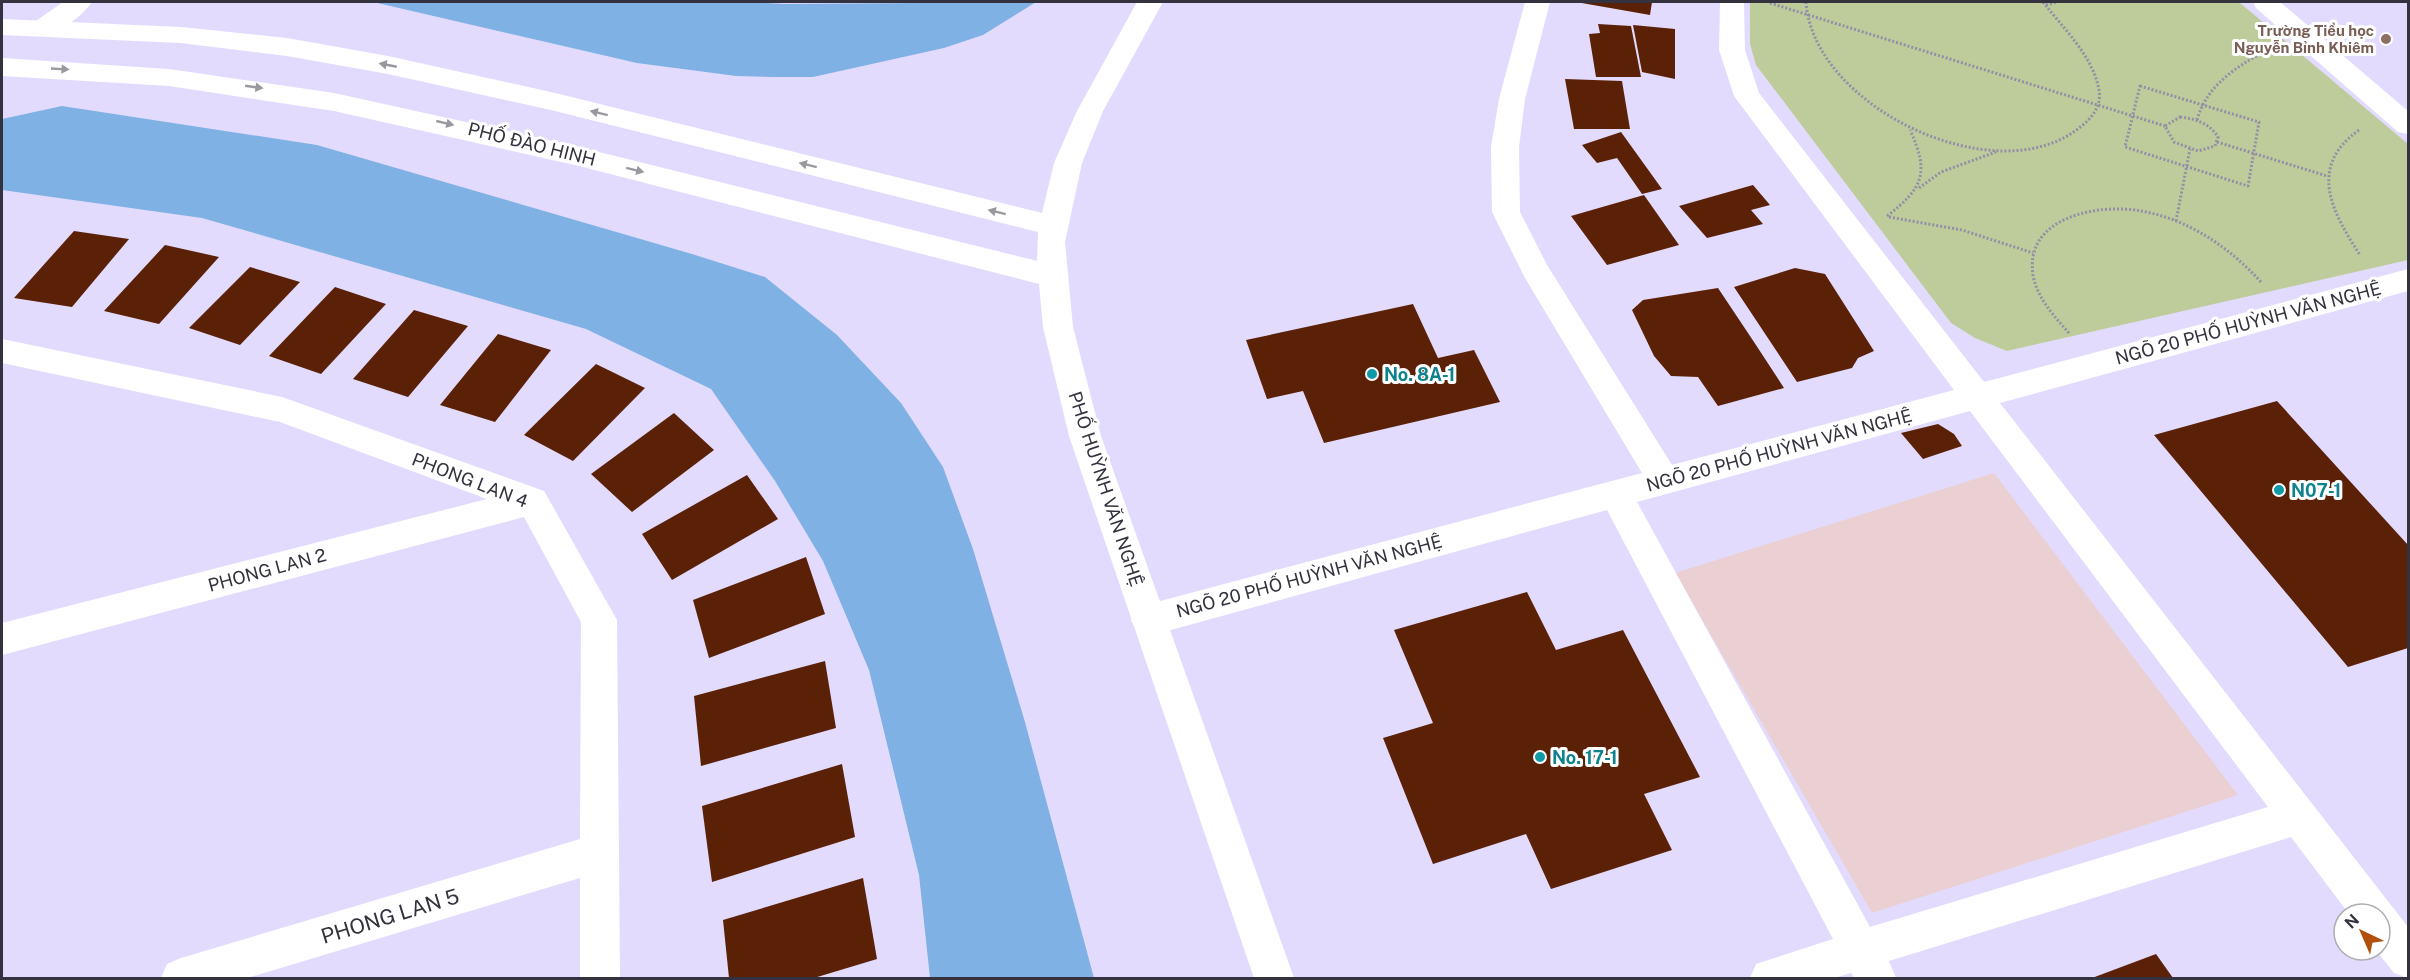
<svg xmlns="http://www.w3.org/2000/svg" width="2410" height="980" viewBox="0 0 2410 980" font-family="'Public Sans',sans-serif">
	<rect width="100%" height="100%" fill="#e3dbfe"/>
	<polygon fill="#ead0d3" points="1994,473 2238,795 1872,913 1675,573"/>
	<polygon fill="#becc9b" points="1750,2 2239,2 2408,144 2408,260 2007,351 1975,338 1951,323 1756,65 1750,44"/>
	<g fill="#80b1e4">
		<polygon points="373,2 751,2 785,4 1036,2 983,35 944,48 813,77 772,77 736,76 637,63"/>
		<polygon points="62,106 317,145 692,254 765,277 837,335 901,403 943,467 973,549 1025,722 1094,978 930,978 919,875 869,670 823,561 775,481 711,389 586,329 202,218 2,190 2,119"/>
	</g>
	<g fill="#5a2106">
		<polygon points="1576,2 1652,2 1650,15"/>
		<polygon points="1598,24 1631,26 1641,77 1596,77 1589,34 1600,33"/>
		<polygon points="1633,25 1675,29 1675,79 1642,72"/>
		<polygon points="1565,79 1622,81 1630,129 1574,129"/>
		<polygon points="1621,132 1662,189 1642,194 1617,158 1597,163 1582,145"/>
		<polygon points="1753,185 1770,205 1751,210 1763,224 1707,238 1679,206"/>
		<polygon points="1644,195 1679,245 1607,265 1571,216"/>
		<polygon points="74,231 129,239 72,307 14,298"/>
		<polygon points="165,245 219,257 159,324 104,311"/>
		<polygon points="250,267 300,282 240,345 189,328"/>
		<polygon points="1795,268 1825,274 1874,351 1858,358 1852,368 1797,382 1734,287"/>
		<polygon points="335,287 386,304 321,374 269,356"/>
		<polygon points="1718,288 1754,342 1784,388 1718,406 1698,377 1671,376 1654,356 1632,310 1643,300"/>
		<polygon points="1413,304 1438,358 1474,350 1500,402 1324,443 1303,391 1267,399 1246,340"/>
		<polygon points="414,310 468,326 408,397 353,379"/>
		<polygon points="498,334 551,350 495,422 440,405"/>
		<polygon points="596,364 645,388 573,461 524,435"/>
		<polygon points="2277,401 2408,545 2408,648 2348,667 2154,435"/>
		<polygon points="674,413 714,450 632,512 591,474"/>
		<polygon points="1938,424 1954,434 1962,446 1923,459 1901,433"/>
		<polygon points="747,475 778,519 672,580 642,534"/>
		<polygon points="806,557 825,614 709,658 693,600"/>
		<polygon points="1527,592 1556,650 1623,630 1700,777 1644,794 1672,850 1551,889 1526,834 1433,864 1383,738 1433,723 1394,630"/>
		<polygon points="825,661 836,728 701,766 694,696"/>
		<polygon points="842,764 855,837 712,882 702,806"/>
		<polygon points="863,878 877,959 814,978 729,978 723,920"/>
		<polygon points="2156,954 2173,978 2092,978"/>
	</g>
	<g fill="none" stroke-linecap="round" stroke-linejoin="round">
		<g stroke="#948ea7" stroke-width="3" stroke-dasharray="2 2" stroke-linecap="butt">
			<path d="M1806,2C1813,107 1996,194 2079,128C2091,119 2102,107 2099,90C2093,56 2063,28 2043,2"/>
			<polyline points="1770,3 2165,126"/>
			<polyline points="2046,5 2057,2"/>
			<polygon points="2140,86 2259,122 2248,186 2125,147"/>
			<path d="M2180,117C2196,119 2209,123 2218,137L2215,146L2198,151L2174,142L2165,126Z"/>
			<path d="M2197,120C2207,85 2235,68 2265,51"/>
			<path d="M2359,130C2307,167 2332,212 2360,255"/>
			<polyline points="2217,142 2327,176"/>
			<polyline points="1919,188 1941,172 1996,152"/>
			<path d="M1887,216C1923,188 1930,173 1910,130"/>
			<polyline points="1889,217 1962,230 2033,253"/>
			<polyline points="2176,221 2190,149"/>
			<path d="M2069,333C2054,316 2037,298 2033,275C2024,217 2098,203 2141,211C2188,219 2229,247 2261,282"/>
		</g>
		<g fill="#fff" fill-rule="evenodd">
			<path d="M63,2H92C81,18 54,38 36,33L32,27L36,21Z"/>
			<path d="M1525,2H1550L1525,99L1519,147L1520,212L1547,265L1672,465L1954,390L1734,96L1719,50L1720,2H1744L1745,50L1759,93L1984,382L2408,269V291L2000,403L2408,927V978L2394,973L2376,950H2380V914H2349L2291,837L1889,961L1896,978H1854L1851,973L1834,978H1750L1756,964L1833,939L1607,510L1149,636L1137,631L1131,620L1137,609L1149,604L1642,473L1525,278L1492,212L1491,147L1499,99ZM1970,411L2268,807L1870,927L1637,502Z"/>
			<polygon points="2253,2 2280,2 2408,111 2408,134 2398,132 2256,8"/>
			<polygon points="2,339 282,397 544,491 617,620 620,978 580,978 580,878 247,978 161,978 167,964 181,958 580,839 581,622 524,517 2,655 2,623 487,499 280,422 2,363"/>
		</g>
		<polygon fill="#fff" fill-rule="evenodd" points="1137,2 1163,2 1103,111 1082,163 1065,242 1073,327 1101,436 1294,978 1254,978 1069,436 1043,327 1039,284 579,166 334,111 169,86 2,76 2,58 169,69 334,93 579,147 1037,261 1038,232 551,110 388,74 287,56 181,43 2,35 2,19 181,27 287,38 388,56 551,92 1042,213 1054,163 1077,111"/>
	</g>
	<defs><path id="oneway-solid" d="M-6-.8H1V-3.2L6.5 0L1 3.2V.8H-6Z" transform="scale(1.5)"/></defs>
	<g fill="#9a989f">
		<use href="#oneway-solid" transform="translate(388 65) rotate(-169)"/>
		<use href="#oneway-solid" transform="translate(60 69) rotate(3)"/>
		<use href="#oneway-solid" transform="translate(254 87) rotate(8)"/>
		<use href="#oneway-solid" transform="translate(599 113) rotate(-166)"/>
		<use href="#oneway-solid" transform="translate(445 123) rotate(13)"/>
		<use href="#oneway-solid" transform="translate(808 165) rotate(-166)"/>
		<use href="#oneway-solid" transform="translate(635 170) rotate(14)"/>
		<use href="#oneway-solid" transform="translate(997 212) rotate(-166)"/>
	</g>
	<circle fill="#8d6e63" stroke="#fff" stroke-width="2" cx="2386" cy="39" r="6"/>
	<g fill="#0f9aa8" stroke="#fff" stroke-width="2">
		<circle cx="1372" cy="374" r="6"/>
		<circle cx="2279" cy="490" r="6"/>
		<circle cx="1540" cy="757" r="6"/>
	</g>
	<g text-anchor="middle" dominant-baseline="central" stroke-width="6" stroke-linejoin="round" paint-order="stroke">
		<g font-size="15" font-weight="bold" fill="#785e54" stroke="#fff" text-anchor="end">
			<text x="2374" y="30">Trường Tiểu học<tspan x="2374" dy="17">Nguyễn Bỉnh Khiêm</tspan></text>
		</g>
		<g font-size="18" fill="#35323f" stroke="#fff">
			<text transform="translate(532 144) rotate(14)">PHỐ ĐÀO HINH</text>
			<text transform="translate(2248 323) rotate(-15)">NGÕ 20 PHỐ HUỲNH VĂN NGHỆ</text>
			<text transform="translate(1779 450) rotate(-15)">NGÕ 20 PHỐ HUỲNH VĂN NGHỆ</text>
			<text transform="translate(470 480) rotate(21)">PHONG LAN 4</text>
			<text transform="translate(1106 489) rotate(72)">PHỐ HUỲNH VĂN NGHỆ</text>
			<text transform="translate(267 570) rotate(-15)">PHONG LAN 2</text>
			<text transform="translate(1309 576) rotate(-15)">NGÕ 20 PHỐ HUỲNH VĂN NGHỆ</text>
		</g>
		<g font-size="18" font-weight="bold" fill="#0d838f" stroke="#fff" text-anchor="start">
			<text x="1384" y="374">No. 8A-1</text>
			<text x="2291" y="490">N07-1</text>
			<text x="1552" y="757">No. 17-1</text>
		</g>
		<g font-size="21" fill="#35323f" stroke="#fff">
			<text transform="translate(390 916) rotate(-17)">PHONG LAN 5</text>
		</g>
	</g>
	<rect width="2410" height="980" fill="none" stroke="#35323f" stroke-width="6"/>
	<g transform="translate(2362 932) rotate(316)"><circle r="28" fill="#ffffff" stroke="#aeadb2" stroke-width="1.5"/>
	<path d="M0-4.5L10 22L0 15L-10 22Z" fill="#b1500c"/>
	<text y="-9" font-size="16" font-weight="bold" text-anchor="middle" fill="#35323f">N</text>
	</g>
</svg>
